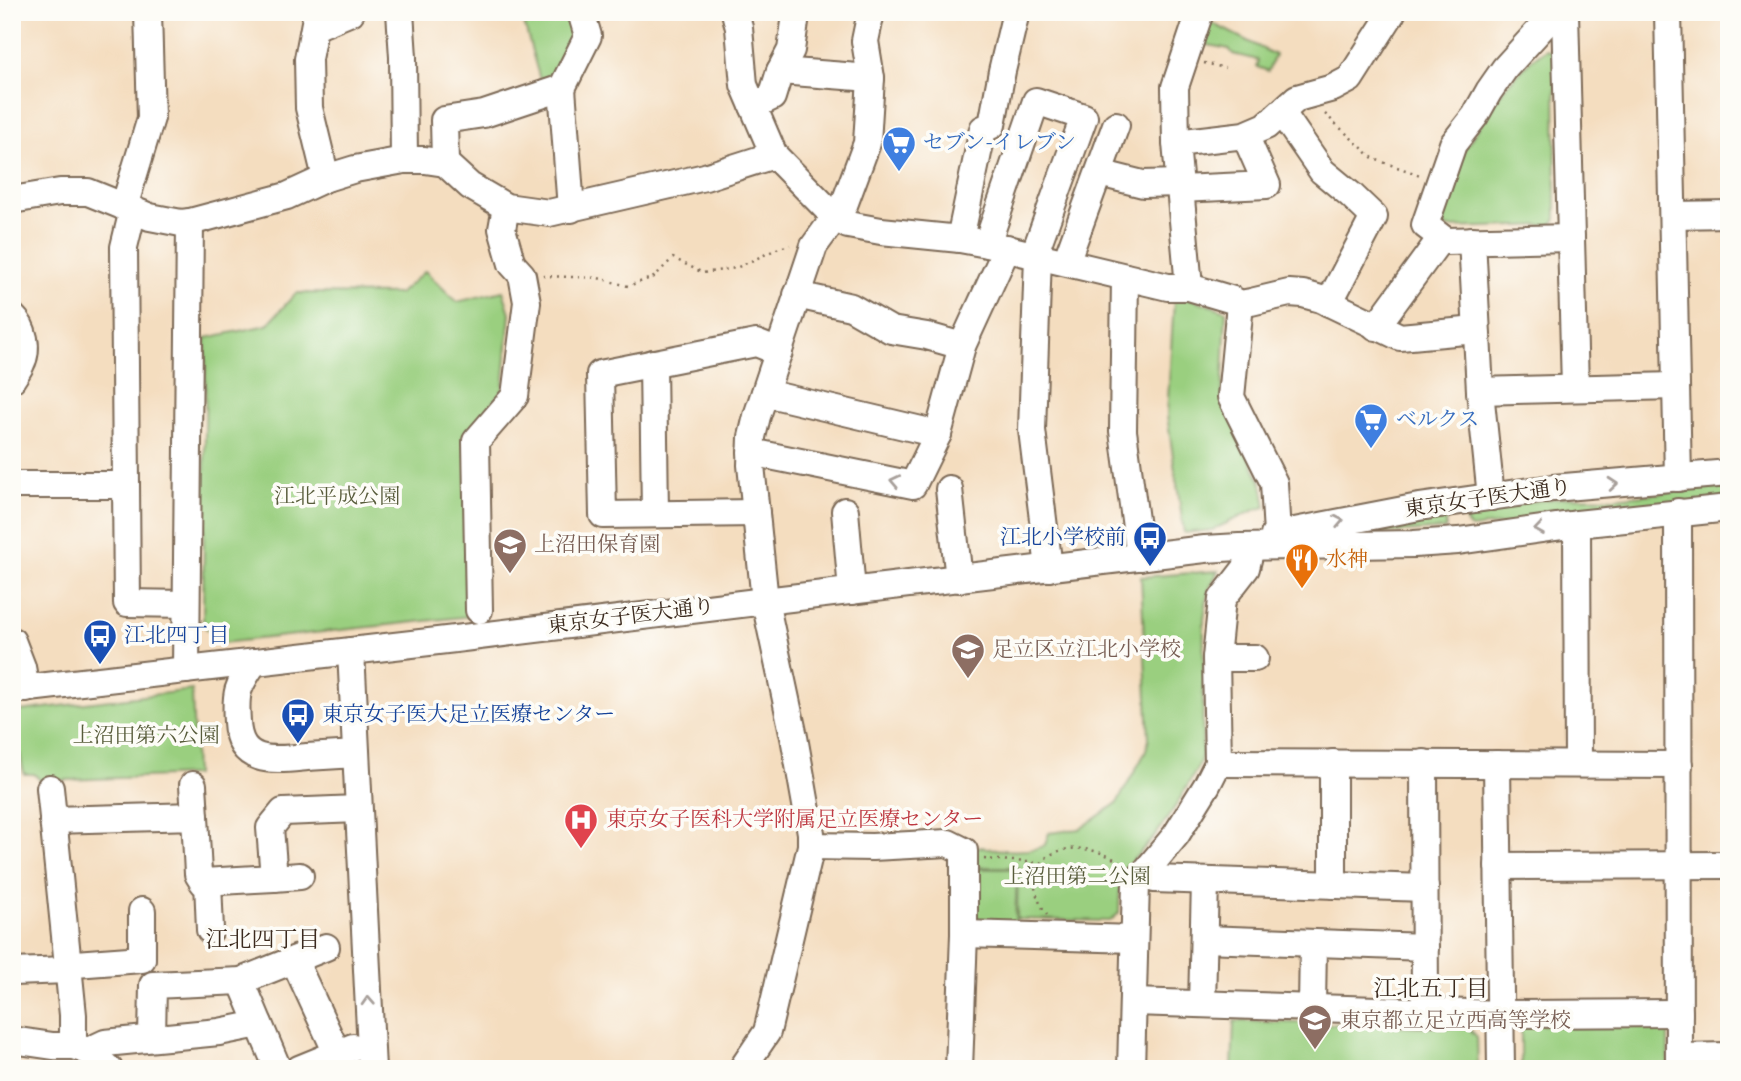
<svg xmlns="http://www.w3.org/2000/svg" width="1741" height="1081" viewBox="0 0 1741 1081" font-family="'Old Standard TT','Noto Serif JP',serif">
	<rect width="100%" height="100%" fill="#fdfcf7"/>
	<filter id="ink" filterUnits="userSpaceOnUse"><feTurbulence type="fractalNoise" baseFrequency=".0143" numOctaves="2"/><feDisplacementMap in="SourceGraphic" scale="14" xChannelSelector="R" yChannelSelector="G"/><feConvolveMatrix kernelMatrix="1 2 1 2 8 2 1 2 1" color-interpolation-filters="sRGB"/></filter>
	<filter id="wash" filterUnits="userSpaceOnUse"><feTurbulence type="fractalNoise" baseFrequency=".00686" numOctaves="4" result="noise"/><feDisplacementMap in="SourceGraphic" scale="28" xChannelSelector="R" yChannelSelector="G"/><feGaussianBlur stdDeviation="1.57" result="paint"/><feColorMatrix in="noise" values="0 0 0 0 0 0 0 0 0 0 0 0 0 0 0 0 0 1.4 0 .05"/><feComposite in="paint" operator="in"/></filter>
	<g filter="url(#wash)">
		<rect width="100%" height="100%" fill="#f4ddbf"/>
		<g fill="#9acf7f" stroke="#6a7c4e" stroke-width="2">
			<path d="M521,12H568L574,34C565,53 561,74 540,80Z"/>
			<polygon points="1204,19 1275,55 1268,71 1257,67 1258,60 1233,54 1229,49 1197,43"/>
			<polygon points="1546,49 1555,53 1556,219 1551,225 1447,228 1440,221 1464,150 1505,87 1530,61"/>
			<polygon points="425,271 457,302 503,291 510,313 503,389 468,436 471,616 222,643 203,625 206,338 267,325 296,293 399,294"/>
			<polygon points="1192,299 1226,311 1222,398 1262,484 1266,507 1257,509 1212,530 1184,533 1167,415 1174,300"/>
			<path d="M1729,486V500L1471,528C1464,523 1465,518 1466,510L1569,497L1614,498Z"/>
			<polygon points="1437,513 1446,520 1446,529 1301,539"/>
			<path d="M1218,571L1208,592L1204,619L1202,754L1199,765L1177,804L1155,836L1120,874L1119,913L1110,921L1017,919L1018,867H972L974,846C994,849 1027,855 1045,845L1049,833L1080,829L1117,803L1145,753L1149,739L1141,577Z"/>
			<polygon points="192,690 195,775 41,781 34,774 24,774 20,754 12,755 12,712"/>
			<polygon points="972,869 1017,869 1015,925 977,924"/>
			<polygon points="1234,1021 1469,1028 1477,1037 1478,1069 1232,1069"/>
			<polygon points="1665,1024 1668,1027 1668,1069 1521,1069 1521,1025"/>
		</g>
	</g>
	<g filter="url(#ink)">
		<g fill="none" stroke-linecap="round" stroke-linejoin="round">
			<g stroke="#7c6956" stroke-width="30">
				<g id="minor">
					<polyline points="317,12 308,59 309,108 326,178"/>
					<polyline points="400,12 403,57 404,160"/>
					<polyline points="735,12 739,28 744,85 774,155"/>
					<polyline points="1556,12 1505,68 1489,91 1475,116 1453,144 1425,225 1446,241 1571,238"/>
					<polyline points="1565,12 1575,388"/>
					<polyline points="1668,12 1678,478"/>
					<polyline points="315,27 351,12"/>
					<polyline points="780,71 871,78"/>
					<polyline points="562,88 571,209"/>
					<polyline points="753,106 772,97 780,71 791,50 795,22 795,12"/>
					<polyline points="1282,113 1322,171 1351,195 1374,217 1329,303"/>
					<polyline points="1176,143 1245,135 1266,126 1297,98 1333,88 1350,79 1392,13"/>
					<polyline points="445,163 444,120 484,114 562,88 588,36 581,12"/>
					<polyline points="1099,173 1143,184 1179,183"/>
					<polyline points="1180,189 1267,185 1245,135"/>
					<polyline points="12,200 60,192 88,192 150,217 181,223 190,222 287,196 326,178 355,169 404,160 425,160 445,163 470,186 506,207 549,213 705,177 774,155 828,210 836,218 848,225 881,231 960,239 987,244 1168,287 1189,287 1233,300 1240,304 1251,302 1289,293 1303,294 1321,299 1400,337 1476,330"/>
					<polyline points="124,207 151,118 148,12"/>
					<polyline points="133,210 124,247 127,603 186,604"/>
					<polyline points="1673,215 1729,214"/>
					<polyline points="960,239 983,129 992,125 1002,71 1016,12"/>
					<polyline points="1472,240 1480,391 1491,497"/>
					<polyline points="987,244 1036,101 1084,117 1034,255"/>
					<polyline points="1038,256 1032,430 1049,568"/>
					<polyline points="1066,262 1116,125"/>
					<polyline points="1125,277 1123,431 1140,557"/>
					<polyline points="1189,287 1176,143 1175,87 1200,12"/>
					<polyline points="797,295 851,307 891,330 927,336 962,346"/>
					<polyline points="1240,304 1231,397 1274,483 1277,534"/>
					<path d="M12,316C24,327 29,349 21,364C19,369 15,374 12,379"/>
					<polyline points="1376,327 1441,238"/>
					<polyline points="653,363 655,514"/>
					<polyline points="1480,391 1675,386"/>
					<polyline points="765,393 938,434"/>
					<polyline points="751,452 913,485 938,434 962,346 1007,248"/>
					<polyline points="12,485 126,485"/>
					<polyline points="949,489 959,579"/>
					<polyline points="845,511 852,591"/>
					<polyline points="1678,512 1679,1069"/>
					<polyline points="756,513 603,515 600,374 756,343 779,352"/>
					<polyline points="1577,524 1578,764"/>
					<polyline points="1274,535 1419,507 1553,488 1729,473"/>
					<polyline points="479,610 476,441 515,396 527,302 522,275 512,264 502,229 506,207"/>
					<polyline points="12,641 22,667 26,689"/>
					<polyline points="351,651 372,1069"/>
					<polyline points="1216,658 1255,658"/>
					<path d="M254,662C237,688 235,691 237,722C239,766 275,760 307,757C323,756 339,755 356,754"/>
					<polyline points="186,670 190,222"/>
					<polyline points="12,690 455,639 765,601 1205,549 1239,547 1414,544 1458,541 1577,524 1729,508"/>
					<polyline points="1218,763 1679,765"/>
					<polyline points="1424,763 1425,1011"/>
					<polyline points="1497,764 1501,1069"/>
					<polyline points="193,785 195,816"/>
					<polyline points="50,788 73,1015 73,1046"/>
					<polyline points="53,820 195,816 198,874 203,882 274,878 270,828 283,812 358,809"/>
					<polyline points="811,846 872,847 948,843 964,851 964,934 959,1069"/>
					<polyline points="1498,866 1729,865"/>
					<polyline points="1143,874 1154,879 1425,888"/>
					<polyline points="274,878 300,876"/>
					<polyline points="208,882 210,930"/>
					<polyline points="1333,885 1333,763"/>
					<polyline points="964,934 1134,939"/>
					<polyline points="1204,939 1425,947"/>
					<polyline points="294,960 337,1053"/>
					<polyline points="12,972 68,970 75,964 142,959 142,911"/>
					<polyline points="241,981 278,1069"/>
					<polyline points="1133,1002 1501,1014 1679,1013"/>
					<polyline points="1202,1004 1205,881"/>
					<polyline points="1312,1007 1313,943"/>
					<polyline points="152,1038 153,985 241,981 326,947"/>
					<polyline points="12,1040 53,1046 73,1046 88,1051 109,1069"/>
					<polyline points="88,1051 105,1043 219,1032 259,1024"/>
					<polyline points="1679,1057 1729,1056"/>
					<polyline points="299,1069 353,1047"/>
					<polyline points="742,1069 767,1032 811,846 811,833 794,737 765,601 751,465 752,437 757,416 814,246 844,205 867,143 871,78 865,41 871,12"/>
					<polyline points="1131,1069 1136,883 1176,835 1207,785 1218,763 1216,658 1222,599 1246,568 1251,547"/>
				</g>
			</g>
			<g stroke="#7c6956" stroke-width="2.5" stroke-dasharray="2 5" stroke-linecap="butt">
				<polyline points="1204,63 1225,68"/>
				<polyline points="1325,114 1374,159 1420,175"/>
				<polyline points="543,276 598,278 628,286 654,277 673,258 703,273 736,268 779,248 790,245"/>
				<polyline points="984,859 1041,863"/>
				<path d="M1047,915C1006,855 1076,829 1123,865"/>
			</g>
			<use href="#minor" stroke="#fff" stroke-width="26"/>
		</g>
		<defs><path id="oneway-chevron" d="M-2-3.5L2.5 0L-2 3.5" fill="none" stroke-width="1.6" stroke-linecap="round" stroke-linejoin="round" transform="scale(1.75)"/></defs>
		<g stroke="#a79f9a">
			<use href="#oneway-chevron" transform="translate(895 481) rotate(-168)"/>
			<use href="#oneway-chevron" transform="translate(1613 484) rotate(-5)"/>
			<use href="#oneway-chevron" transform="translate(1339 521) rotate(-11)"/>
			<use href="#oneway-chevron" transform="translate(1539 529) rotate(172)"/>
			<use href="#oneway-chevron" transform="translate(368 1001) rotate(-93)"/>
		</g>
	</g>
	<defs>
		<g id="supermarket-pin" transform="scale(1.75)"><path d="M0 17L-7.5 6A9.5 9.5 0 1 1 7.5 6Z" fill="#3f7fe0" stroke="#fdfcf7"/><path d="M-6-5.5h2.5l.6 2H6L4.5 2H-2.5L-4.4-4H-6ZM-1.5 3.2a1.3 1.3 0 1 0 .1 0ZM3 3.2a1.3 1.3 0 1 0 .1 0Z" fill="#fff"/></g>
		<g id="bus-pin" transform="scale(1.75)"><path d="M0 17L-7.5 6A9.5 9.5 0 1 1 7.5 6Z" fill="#1a4fb4" stroke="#fdfcf7"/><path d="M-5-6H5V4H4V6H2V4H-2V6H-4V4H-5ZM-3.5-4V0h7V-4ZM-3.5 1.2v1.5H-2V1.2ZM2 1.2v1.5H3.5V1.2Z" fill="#fff"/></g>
		<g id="school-pin" transform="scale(1.75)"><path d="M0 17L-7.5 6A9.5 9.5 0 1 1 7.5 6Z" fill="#8d6e63" stroke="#fdfcf7"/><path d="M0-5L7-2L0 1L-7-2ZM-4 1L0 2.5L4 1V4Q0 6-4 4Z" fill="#fff"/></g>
		<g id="restaurant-pin" transform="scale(1.75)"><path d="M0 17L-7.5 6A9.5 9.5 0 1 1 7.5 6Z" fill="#e8710a" stroke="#fdfcf7"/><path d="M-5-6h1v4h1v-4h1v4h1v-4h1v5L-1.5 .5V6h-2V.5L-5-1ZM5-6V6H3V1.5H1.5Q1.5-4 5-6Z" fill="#fff"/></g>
		<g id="hospital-pin" transform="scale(1.75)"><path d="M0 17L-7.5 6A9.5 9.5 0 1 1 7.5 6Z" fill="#e0444e" stroke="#fdfcf7"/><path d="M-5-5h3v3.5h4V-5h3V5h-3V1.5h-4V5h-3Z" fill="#fff"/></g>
	</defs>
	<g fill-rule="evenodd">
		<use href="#supermarket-pin" x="899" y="143"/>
		<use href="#supermarket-pin" x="1371" y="420"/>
		<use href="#bus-pin" x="1150" y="538"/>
		<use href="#school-pin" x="510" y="545"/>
		<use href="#restaurant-pin" x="1302" y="560"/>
		<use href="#bus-pin" x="100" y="636"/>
		<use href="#school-pin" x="968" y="650"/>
		<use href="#bus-pin" x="298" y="715"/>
		<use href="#hospital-pin" x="581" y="820"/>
		<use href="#school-pin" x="1315" y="1021"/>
	</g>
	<g text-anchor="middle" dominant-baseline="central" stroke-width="7" stroke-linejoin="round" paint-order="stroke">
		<g font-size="21" fill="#366cbe" stroke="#fdfcf7" text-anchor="start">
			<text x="923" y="143">セブン-イレブン</text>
			<text x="1396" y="420">ベルクス</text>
		</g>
		<g font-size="21" fill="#585c3b" stroke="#fdfcf7">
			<text x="337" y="497">江北平成公園</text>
			<text x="146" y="736">上沼田第六公園</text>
			<text x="1077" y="877">上沼田第二公園</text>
		</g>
		<g font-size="21" fill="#3b2a1e" stroke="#fdfcf7">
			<text transform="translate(1488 499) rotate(-8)">東京女子医大通り</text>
			<text transform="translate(631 617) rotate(-7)">東京女子医大通り</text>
		</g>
		<g font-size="21" fill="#164399" stroke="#fdfcf7" text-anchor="start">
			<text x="1126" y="538" text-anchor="end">江北小学校前</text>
			<text x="124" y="636">江北四丁目</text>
			<text x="322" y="715">東京女子医大足立医療センター</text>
		</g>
		<g font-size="21" fill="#785e54" stroke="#fdfcf7" text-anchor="start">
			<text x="534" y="545">上沼田保育園</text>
			<text x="992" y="650">足立区立江北小学校</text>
			<text x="1340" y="1021">東京都立足立西高等学校</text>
		</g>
		<g font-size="21" fill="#c56008" stroke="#fdfcf7" text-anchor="start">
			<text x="1326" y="560">水神</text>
		</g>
		<g font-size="21" fill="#be3a42" stroke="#fdfcf7" text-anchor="start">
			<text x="606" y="820">東京女子医科大学附属足立医療センター</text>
		</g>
		<g font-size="23" fill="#3b2a1e" stroke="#fdfcf7">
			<text x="263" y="940">江北四丁目</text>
			<text x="1431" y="989">江北五丁目</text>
		</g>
	</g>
	<rect width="1741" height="1081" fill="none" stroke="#fdfcf7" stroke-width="42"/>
</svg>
